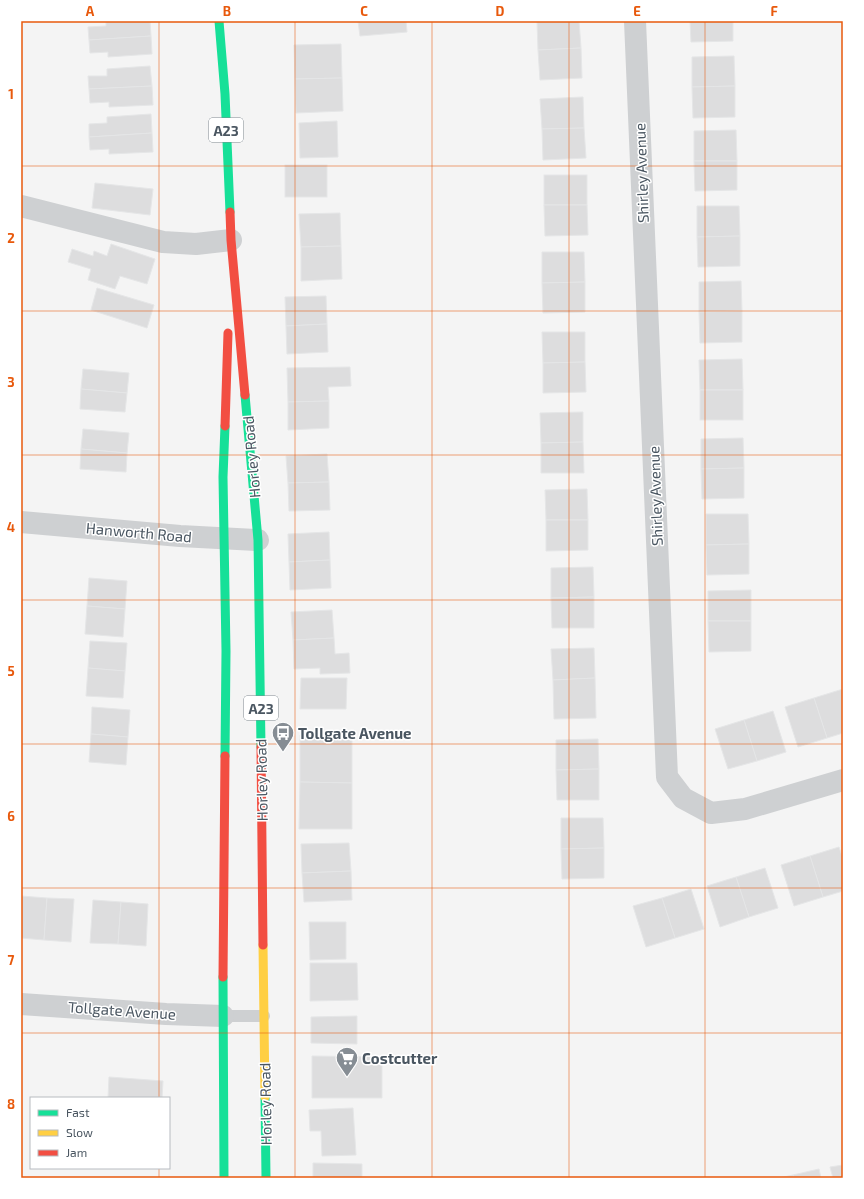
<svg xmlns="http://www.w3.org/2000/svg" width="864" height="1199" viewBox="0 0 864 1199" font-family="'Exo 2',sans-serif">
	<rect width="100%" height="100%" fill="#f4f4f4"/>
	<g fill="#ddddde" stroke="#e5e6e7">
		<polygon points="106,21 150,21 151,36 89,40 88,27 106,26"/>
		<polygon points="358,21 406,21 407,32 360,36"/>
		<polygon points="537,21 579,21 581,48 538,50"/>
		<polygon points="690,21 733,21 733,41 691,42"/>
		<polygon points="151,36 152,54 108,57 108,52 90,53 89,40"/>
		<polygon points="341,44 342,78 295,79 294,45"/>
		<polygon points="581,48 582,78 540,80 538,50"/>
		<polygon points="734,56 735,86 692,87 692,57"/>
		<polygon points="150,66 152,86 89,89 88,76 107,76 107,69"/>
		<polygon points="342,78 343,111 296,113 295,79"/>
		<polygon points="152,86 153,105 109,107 109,102 90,103 89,89"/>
		<polygon points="735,86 735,117 693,118 692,87"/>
		<polygon points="583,97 584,128 542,129 540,99"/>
		<polygon points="151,114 152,133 89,137 89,124 107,123 107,117"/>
		<polygon points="337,121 338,157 300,158 299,123"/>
		<polygon points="584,128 586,158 543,160 542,129"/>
		<polygon points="736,130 737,161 694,161 694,131"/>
		<polygon points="152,133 153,152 109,154 109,149 90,150 89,137"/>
		<polygon points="694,161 737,161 737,190 695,191"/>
		<rect x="285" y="165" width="42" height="32"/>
		<rect x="544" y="175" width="43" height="30"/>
		<polygon points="95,183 153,189 150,215 92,208"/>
		<polygon points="544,205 587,205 588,235 545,236"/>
		<polygon points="697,206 739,206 740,236 697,237"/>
		<polygon points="340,213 341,246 301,247 299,214"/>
		<polygon points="740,236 740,266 698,267 697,237"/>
		<polygon points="111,244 155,259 147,284 120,276 115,289 88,280 91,269 68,262 72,249 93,256 94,251 107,256"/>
		<polygon points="341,246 342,279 301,281 301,247"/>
		<polygon points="542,252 584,252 585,282 542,283"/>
		<polygon points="741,281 742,311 699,312 699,282"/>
		<polygon points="585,282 585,312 543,313 542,283"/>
		<polygon points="97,288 154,305 147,328 91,310"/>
		<polygon points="326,296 327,324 286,326 285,297"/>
		<polygon points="742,311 742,342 700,343 699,312"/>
		<polygon points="327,324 328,352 287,354 286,326"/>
		<polygon points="542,332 585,332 585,362 543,363"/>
		<polygon points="742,359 743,390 700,390 699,360"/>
		<polygon points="585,362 586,392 543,393 543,363"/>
		<polygon points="350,367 351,386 328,387 329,401 288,402 287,368"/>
		<polygon points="83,369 129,373 127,393 81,389"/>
		<polygon points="81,389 127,393 125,412 80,409"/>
		<rect x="700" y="390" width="43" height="30"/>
		<polygon points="329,401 329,428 288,430 288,402"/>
		<polygon points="583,412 583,442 541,443 540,413"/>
		<polygon points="83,429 129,433 127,453 81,449"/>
		<polygon points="743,438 744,468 701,469 701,439"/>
		<polygon points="583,442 584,473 541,473 541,443"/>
		<polygon points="81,449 127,453 126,472 80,469"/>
		<polygon points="327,454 329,482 288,483 286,456"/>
		<polygon points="744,468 744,498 702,499 701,469"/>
		<polygon points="329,482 330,510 289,511 288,483"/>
		<polygon points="587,489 588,520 546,520 545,490"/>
		<polygon points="706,514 748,514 749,544 706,545"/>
		<polygon points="546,520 588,520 588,550 546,551"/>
		<polygon points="329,532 330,560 289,562 288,534"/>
		<polygon points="749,544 749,574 707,575 706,545"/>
		<polygon points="330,560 331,588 290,590 289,562"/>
		<polygon points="593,567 594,597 551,598 551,568"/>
		<polygon points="89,578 127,581 125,609 87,606"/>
		<polygon points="751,590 751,621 708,621 708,591"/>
		<polygon points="594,597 594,628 552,628 551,598"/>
		<polygon points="87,606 125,609 123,637 85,634"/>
		<polygon points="332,610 334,638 293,640 291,612"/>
		<polygon points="708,621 751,621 751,651 709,652"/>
		<polygon points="334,638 335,654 349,653 350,673 320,674 320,668 294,669 293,640"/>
		<polygon points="90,641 127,643 125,671 88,668"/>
		<polygon points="594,648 595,678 553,680 551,649"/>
		<polygon points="88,668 125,671 123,698 86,696"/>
		<polygon points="301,678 347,678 346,709 300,709"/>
		<polygon points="595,678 596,718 554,719 553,680"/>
		<polygon points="843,689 843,733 827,738 814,698"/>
		<polygon points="814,698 827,738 798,747 785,707"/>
		<polygon points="92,707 130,710 128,737 91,734"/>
		<polygon points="773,711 786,752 757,761 744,720"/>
		<polygon points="744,720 757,761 728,769 715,729"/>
		<polygon points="91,734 128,737 126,765 89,762"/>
		<polygon points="300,735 352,736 352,783 300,782"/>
		<polygon points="598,739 599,769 556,770 556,740"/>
		<polygon points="599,769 599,800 557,800 556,770"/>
		<polygon points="300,782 352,783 352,829 299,829"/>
		<polygon points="561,818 603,818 604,848 561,849"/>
		<polygon points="349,843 351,871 302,873 301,844"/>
		<polygon points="839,847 843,859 843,891 823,897 810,856"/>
		<polygon points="604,848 604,878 562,879 561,849"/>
		<polygon points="810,856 823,897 794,906 781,865"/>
		<polygon points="765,868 778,908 749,917 736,877"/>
		<polygon points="351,871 352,900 304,902 302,873"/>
		<polygon points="736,877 749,917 720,927 707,886"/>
		<polygon points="691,889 704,929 675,938 662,898"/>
		<polygon points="21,896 47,898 44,940 21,938"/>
		<polygon points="47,898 74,899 71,942 44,940"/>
		<polygon points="662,898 675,938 646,947 633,906"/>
		<polygon points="93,900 121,902 118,944 90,943"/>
		<polygon points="121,902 148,904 146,946 118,944"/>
		<polygon points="309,922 346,922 346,959 310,960"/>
		<polygon points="310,963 357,963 358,1000 310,1001"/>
		<polygon points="357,1016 357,1044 311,1043 311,1017"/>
		<polygon points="312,1056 382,1057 382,1098 312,1098"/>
		<polygon points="109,1077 163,1081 162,1098 108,1098"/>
		<polygon points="353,1108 356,1155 322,1156 321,1131 310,1131 309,1110"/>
		<polygon points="313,1163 362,1164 362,1178 313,1178"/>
		<polygon points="843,1165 843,1178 833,1178 830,1167"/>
		<polygon points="819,1169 821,1178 794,1178 793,1175"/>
		<polygon points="793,1175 794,1178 779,1178"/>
	</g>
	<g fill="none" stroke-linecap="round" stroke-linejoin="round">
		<polyline stroke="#ced0d2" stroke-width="12" points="223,1016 264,1016"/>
		<g stroke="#ced0d2" stroke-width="22">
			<polyline points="635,21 667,777 683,798 711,813 745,809 843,780"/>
			<polyline points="21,206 163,242 196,244 231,240"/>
			<polyline points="21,522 180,536 258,540"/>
			<polyline points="21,1004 166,1014 223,1016"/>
		</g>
		<g stroke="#16e098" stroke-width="9">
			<polyline points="219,21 225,94 230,212"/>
			<polyline points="245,395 258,540 261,747"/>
			<polyline points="225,426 223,477 226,651 225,756"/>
			<polyline points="223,977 224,1178"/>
			<polyline points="265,1097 266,1178"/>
		</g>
		<polyline stroke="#ffcf43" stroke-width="9" points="263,945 265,1097"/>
		<g stroke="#f24e42" stroke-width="9">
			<polyline points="230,212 231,240 245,395"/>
			<polyline points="225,426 228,333"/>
			<polyline points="261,747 263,945"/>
			<polyline points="223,977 225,756"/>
		</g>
	</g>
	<path fill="none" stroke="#e8590c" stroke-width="1" stroke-opacity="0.55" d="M159,21V1098M295,21V1178M432,21V1178M569,21V1178M705,21V1178M21,166H843M21,311H843M21,455H843M21,600H843M21,744H843M21,888H843M21,1033H843M159,1168V1178"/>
	<defs>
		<g id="bus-pin" transform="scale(1.15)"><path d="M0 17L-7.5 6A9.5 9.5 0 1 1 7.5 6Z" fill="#868d94" stroke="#fff"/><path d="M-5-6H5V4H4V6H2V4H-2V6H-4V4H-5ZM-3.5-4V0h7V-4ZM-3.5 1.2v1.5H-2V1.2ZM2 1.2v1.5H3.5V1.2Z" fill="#fff"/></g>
		<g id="supermarket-pin" transform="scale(1.15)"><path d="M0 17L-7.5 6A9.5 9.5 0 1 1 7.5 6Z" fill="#868d94" stroke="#fff"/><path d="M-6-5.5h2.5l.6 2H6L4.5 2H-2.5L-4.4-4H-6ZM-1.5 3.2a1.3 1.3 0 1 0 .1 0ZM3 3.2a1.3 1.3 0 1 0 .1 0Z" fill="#fff"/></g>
	</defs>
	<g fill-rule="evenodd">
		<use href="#bus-pin" x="283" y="733"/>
		<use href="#supermarket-pin" x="347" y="1058"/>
	</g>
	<g text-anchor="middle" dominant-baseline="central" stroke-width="3" stroke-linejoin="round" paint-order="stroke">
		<g fill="#fff" stroke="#808990" stroke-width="1">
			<rect x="209" y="118" width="34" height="24" rx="3"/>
			<rect x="244" y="696" width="34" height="24" rx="3"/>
		</g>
		<g font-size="14" font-weight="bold" fill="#4a5661">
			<text x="226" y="130">A23</text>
			<text x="261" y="708">A23</text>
		</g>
		<g font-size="15" fill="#4a5661" stroke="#fff">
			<text transform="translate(641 173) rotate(-92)">Shirley Avenue</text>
			<text transform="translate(251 457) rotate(-95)">Horley Road</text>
			<text transform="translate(655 496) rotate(-92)">Shirley Avenue</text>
			<text transform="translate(139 532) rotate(5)">Hanworth Road</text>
			<text transform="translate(261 780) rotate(-91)">Horley Road</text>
			<text transform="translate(122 1010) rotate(4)">Tollgate Avenue</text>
			<text transform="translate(265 1104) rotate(-91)">Horley Road</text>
		</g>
		<g font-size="15" font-weight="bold" fill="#4a5661" stroke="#fff" text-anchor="start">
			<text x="298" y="733">Tollgate Avenue</text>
			<text x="362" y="1058">Costcutter</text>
		</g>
	</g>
	<rect width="864" height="1199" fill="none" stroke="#ffffff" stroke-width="44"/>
	<rect x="30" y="1097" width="140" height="72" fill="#ffffff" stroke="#b7bbc0"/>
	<rect x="38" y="1110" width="20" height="6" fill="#16e098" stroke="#b7bbc0"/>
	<text x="66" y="1117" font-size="12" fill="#4a5661">Fast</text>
	<rect x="38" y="1130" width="20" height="6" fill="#ffcf43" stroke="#b7bbc0"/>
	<text x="66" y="1137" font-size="12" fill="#4a5661">Slow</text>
	<rect x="38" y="1150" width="20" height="6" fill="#f24e42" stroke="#b7bbc0"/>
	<text x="66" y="1157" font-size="12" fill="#4a5661">Jam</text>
	<rect x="22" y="22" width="820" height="1155" fill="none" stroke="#e8590c" stroke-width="1.5"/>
	<g font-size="13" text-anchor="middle" font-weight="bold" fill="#e8590c">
		<text x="90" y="16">A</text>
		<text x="227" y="16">B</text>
		<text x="364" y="16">C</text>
		<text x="500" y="16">D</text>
		<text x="637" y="16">E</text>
		<text x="774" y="16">F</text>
		<text x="11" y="99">1</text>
		<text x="11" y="243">2</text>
		<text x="11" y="387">3</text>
		<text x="11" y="532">4</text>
		<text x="11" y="676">5</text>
		<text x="11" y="821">6</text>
		<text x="11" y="965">7</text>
		<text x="11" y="1109">8</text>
	</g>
</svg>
